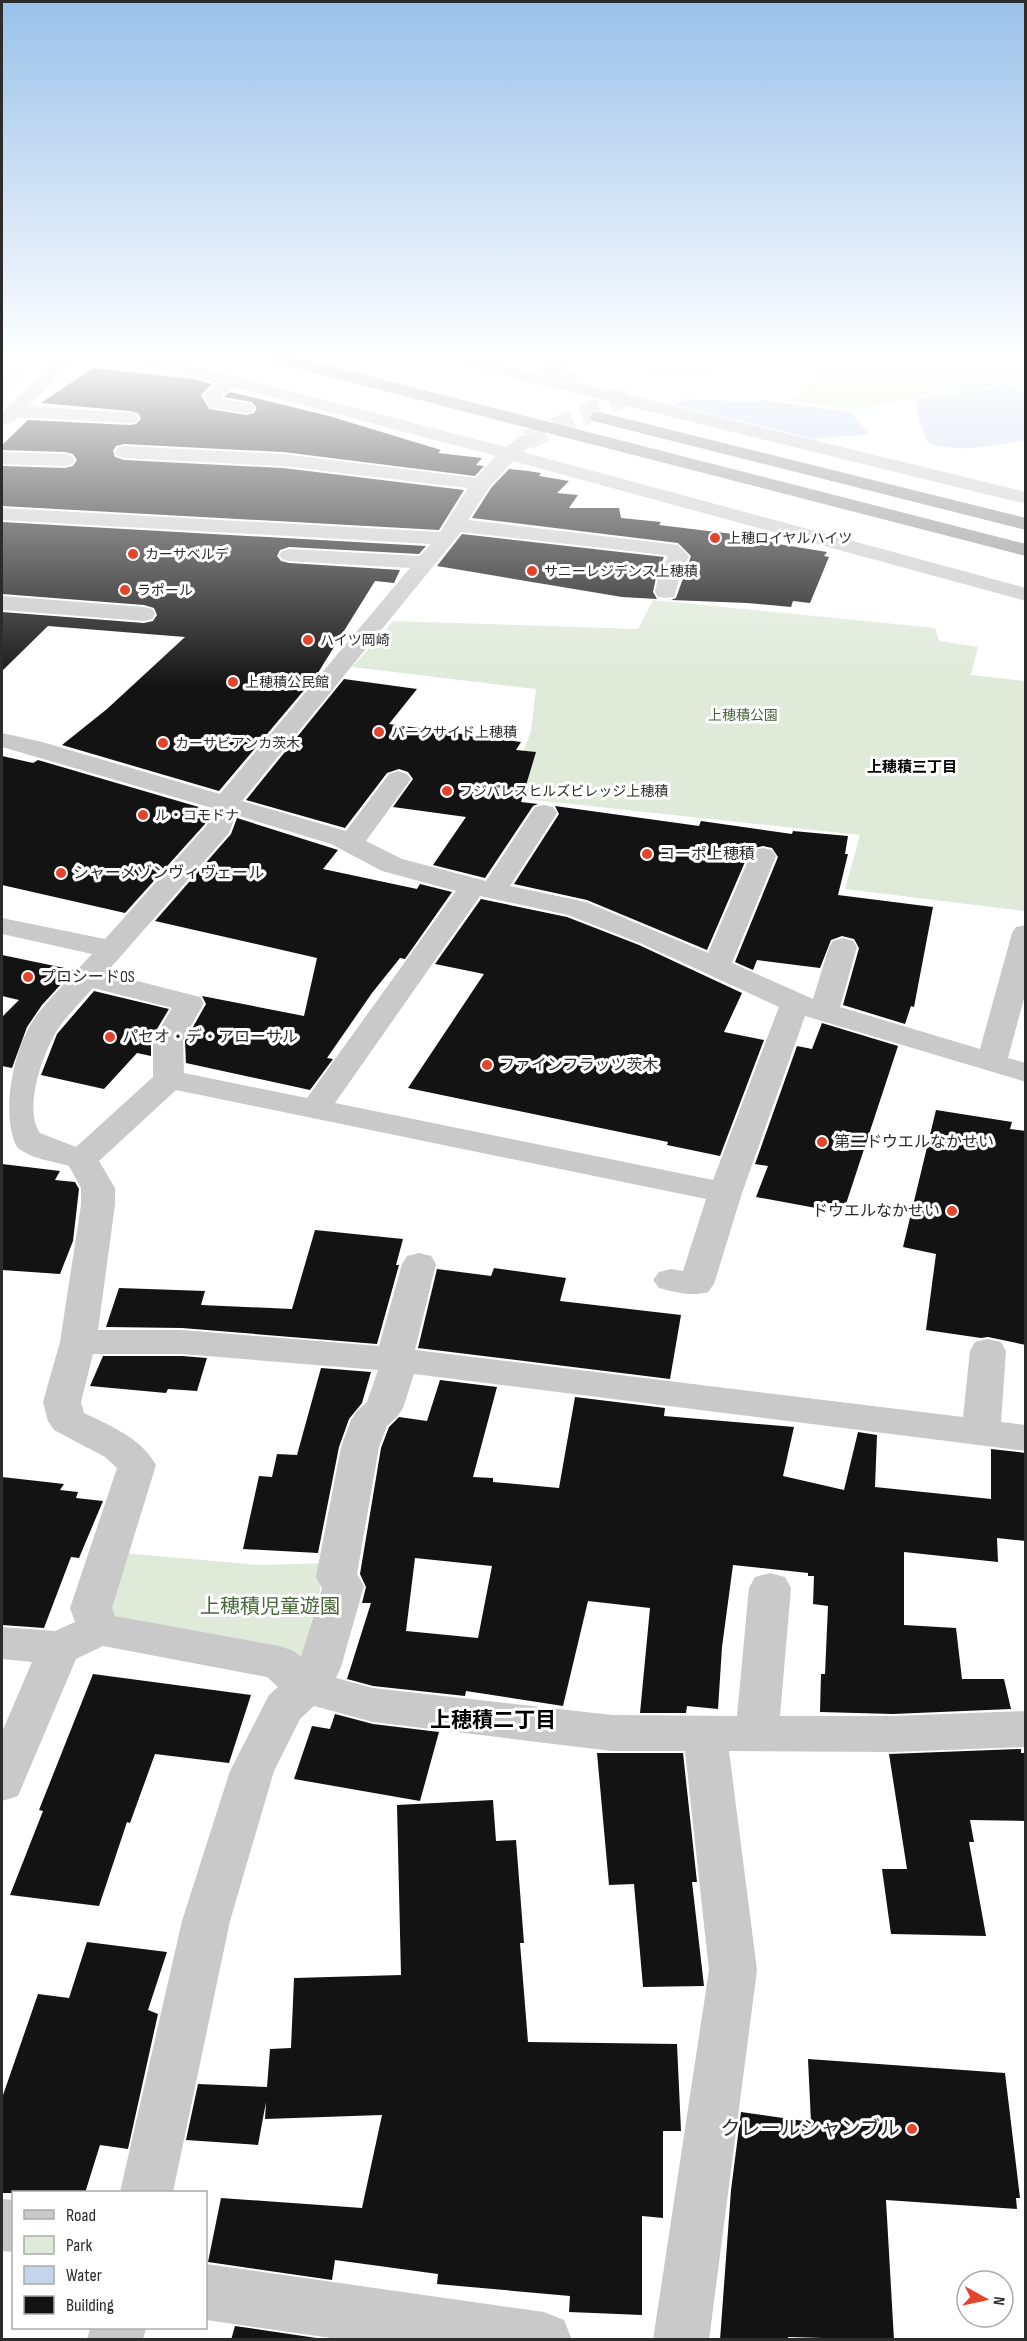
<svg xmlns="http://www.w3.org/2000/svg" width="1027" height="2341" viewBox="0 0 1027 2341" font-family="'Sofia Sans Condensed','Noto Sans JP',sans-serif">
	<rect width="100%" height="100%" fill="#fff"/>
	<g fill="#dfead9">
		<path d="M628,358H750L763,363C721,377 680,375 636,375L653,364Z"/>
		<polygon points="793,358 1025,358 1025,391 1008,380 983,389 913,397 856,410 788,401 823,377 803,362"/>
		<polygon points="2,368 31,370 2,396"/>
		<polygon points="653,600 935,628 939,641 978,647 971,675 1025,681 1025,911 845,889 860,835 506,797 531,731 536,689 352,667 393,621 638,629"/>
		<polygon points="124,1553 259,1565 327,1563 302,1657 111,1615 107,1599"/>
	</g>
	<g fill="#c4d4ea">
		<path d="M1007,382L1025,395V440C993,445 960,454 928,443L919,421L915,398L987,390Z"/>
		<polygon points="685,399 755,402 762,400 850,412 855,415 855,419 869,434 814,439 674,405"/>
	</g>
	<g fill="#131313" fill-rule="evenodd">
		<polygon points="93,368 194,379 212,384 201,395 209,409 246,415 254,413 257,408 252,402 224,397 230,392 329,416 441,450 438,453 482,458 476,465 484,466 475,476 283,452 124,444 116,446 113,451 115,457 124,460 283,468 464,490 439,530 2,506 2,466 65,468 73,466 77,460 73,454 65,452 2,450 2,445 28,420 130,425 136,424 141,419 138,413 130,411 41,403"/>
		<polygon points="509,469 528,471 541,473 539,476 569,481 557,493 578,495 569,508 619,508 621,518 661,522 659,525 774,539 772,543 827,552 824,556 829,557 810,603 793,601 791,607 747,603 671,600 676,598 691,556 678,543 472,518 491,488"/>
		<polygon points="2,522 426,546 419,554 289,547 280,550 277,556 281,561 289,563 400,570 394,583 375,581 316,676 219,791 62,745 107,709 185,637 48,626 2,671 2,612 144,623 153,621 157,615 154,608 144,605 2,594"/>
		<polygon points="462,534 664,557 657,573 653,592 657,599 622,597 437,566"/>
		<polygon points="344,679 417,689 389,724 521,742 516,750 536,752 521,802 538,804 533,806 485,878 433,865 466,817 393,807 413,779 408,772 399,769 387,773 345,828 246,800"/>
		<polygon points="2,756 33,763 38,760 209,810 205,824 125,913 2,885"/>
		<polygon points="555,806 699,826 701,821 792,834 793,831 848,836 845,854 848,854 838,895 933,907 914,1007 911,1006 905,1024 843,1005 859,948 854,939 842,936 831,940 820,968 757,960 753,970 735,962 778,857 772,848 763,846 754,848 748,855 707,950 587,900 514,884 559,814"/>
		<polygon points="237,818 338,850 323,869 417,889 420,884 452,892 405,959 400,958 372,993 327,1058 333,1059 310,1090 186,1063 185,1041 206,1004 202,996 304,1016 317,958 155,921 231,834"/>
		<polygon points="481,899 567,917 639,945 742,993 724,1032 764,1040 720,1156 667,1145 668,1142 408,1088 484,974 435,964"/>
		<polygon points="2,955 74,970 42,1005 27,1027 12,1068 2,1066 2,1017 19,1000 2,996"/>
		<polygon points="94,991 169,1009 151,1039 151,1056 137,1053 104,1089 41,1075 57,1034"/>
		<polygon points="822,1023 898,1046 843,1213 756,1197 768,1166 755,1164 797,1046 812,1049"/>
		<polygon points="936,1110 1012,1122 1010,1129 1026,1131 1026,1345 988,1337 981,1338 926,1330 936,1254 903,1247"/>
		<polygon points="2,1164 60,1171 55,1180 75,1182 79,1189 73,1241 60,1274 2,1270"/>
		<polygon points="315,1230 403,1239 396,1265 399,1265 377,1344 182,1328 106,1327 119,1288 205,1291 201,1305 292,1309"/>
		<polygon points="494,1268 566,1278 560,1301 681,1315 670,1379 418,1348 437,1269 491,1276"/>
		<polygon points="103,1356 182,1356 207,1358 197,1391 168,1389 166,1393 90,1386"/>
		<polygon points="321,1368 371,1372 362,1403 349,1419 339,1447 318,1553 243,1549 259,1476 272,1477 277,1454 297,1455"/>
		<path d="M440,1380L497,1387L473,1477L493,1478V1482L559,1488L575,1397L665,1408L664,1416L794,1427L783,1476L844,1490L858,1432L877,1435L875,1487L991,1499V1449L1026,1453V1541L997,1538L998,1562L904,1552V1625L956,1628L962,1679H1004L1011,1709L893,1714L820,1712L821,1674H825L828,1606L813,1604L814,1576H808V1573L733,1565L722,1647L718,1709L687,1706L686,1713H640L650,1608L588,1601L563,1706L466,1691L465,1696L373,1686L347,1679L371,1603H362L366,1587L360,1574L381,1448L389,1427L399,1417L427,1421ZM415,1558L492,1566L478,1638L406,1631Z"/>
		<polygon points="2,1477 64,1484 60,1490 78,1492 76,1498 103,1501 79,1558 71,1557 44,1628 2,1625"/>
		<polygon points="93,1674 251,1695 229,1763 155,1754 130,1823 127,1822 99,1906 10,1895 43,1811 39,1810"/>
		<polygon points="335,1714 373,1724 439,1732 420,1801 294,1779 312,1726 330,1729"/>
		<polygon points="1021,1749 1021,1753 1026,1753 1026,1821 970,1820 974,1842 969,1842 986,1936 891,1934 882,1869 907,1869 889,1754"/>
		<polygon points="597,1753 683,1753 697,1882 692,1882 704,1986 643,1987 634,1884 609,1885"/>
		<polygon points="493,1800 496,1841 516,1840 524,1943 520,1943 528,2042 677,2044 681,2131 663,2131 663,2218 642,2216 642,2315 569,2312 570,2296 437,2284 438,2274 335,2260 332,2280 208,2262 221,2198 362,2208 382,2115 265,2119 266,2102 258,2145 186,2140 198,2084 267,2087 270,2049 291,2048 294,1978 401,1975 397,1805"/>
		<polygon points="87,1942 167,1952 148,2010 158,2014 128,2149 100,2145 85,2193 2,2193 2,2098 38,1994 69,1998"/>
		<polygon points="808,2059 1005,2073 1020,2198 1016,2198 1017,2209 886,2200 894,2340 788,2337 788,2340 720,2340 731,2190 741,2112 811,2122"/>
		<polygon points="235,2326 323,2339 323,2340 231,2340"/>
	</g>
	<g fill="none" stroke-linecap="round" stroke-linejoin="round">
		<polyline stroke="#d5d5d5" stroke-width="20" stroke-dasharray="20 10" stroke-linecap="butt" points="527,440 631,394"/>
		<g fill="#c9c9c9" fill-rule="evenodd">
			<polygon points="55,358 77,358 29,406 130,413 136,414 139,418 136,422 130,423 18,417 11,423 2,424 2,412 49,369"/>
			<path d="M134,358H163L506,447L520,436H534L536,440L523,452L1026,588V601L513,461L489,487L468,520L678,545L689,556L681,573L674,597L666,598L658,597L655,592L659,573L668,557L665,555L461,532L242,801L346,831L389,774L398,771L407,774L411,779L366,841L402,859L486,881L535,807L544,805L553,807L557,813L510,886L586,902L708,953L750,856L754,850L763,848L772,850L776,856L732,963L813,999L829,947L833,941L843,938L853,941L857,947L840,1007L980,1049L1012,933L1016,927L1026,925V991L1008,1058L1026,1063V1082L805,1016L742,1193L714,1284L708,1292C691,1297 675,1292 659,1288L653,1280L659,1272L671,1269L683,1271L706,1199L176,1090L99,1161L115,1188V1205L98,1330H182L379,1346L402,1264L407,1256L419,1253L431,1256L436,1264L415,1350L963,1417L970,1351L975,1342L988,1339L1001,1342L1006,1351L1001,1422L1026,1425V1451L414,1374L403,1408L397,1417L387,1426L379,1447L357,1574L364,1586L341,1667L336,1678L373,1688L612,1715L737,1716L749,1588L755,1577L770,1573L785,1577L791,1588L780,1716H893L1026,1711V1747L893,1752L729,1751L757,1970L709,2340H653L709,1970L685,1751H612L373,1722L314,1706L300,1719L274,1771L230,1921L173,2192H120L182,1921L230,1771L269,1695L278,1687L267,1677L103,1646L76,1659L18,1796L2,1801V1732L32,1662L2,1659V1627L55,1631L75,1622L70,1608L117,1468L105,1457L54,1430L48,1421L43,1402L60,1342L81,1205V1188L69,1166C53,1161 30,1159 17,1147C0,1115 13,1046 37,1015C54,993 74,974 92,954L2,934V918L105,939L207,825L212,808L2,747V733L42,742L220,794L410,568L289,561L282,559L279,555L282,551L289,549L420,556L431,544L2,520V508L440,532L468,488L283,466L124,458L117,456L115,452L117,448L124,446L283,454L476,478L496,456L234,387L221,396L222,399L252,404L255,408L252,412L246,413L209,407L203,395L217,383L136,362ZM236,815L331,844L382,871L456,891L307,1098L184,1073L183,1040L204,1003L200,997L106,973L229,833ZM480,896L568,915L640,943L779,1007L713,1180L335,1103ZM93,988L172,1008L153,1040V1077L76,1147L40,1133C22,1108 45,1045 62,1023C72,1011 83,999 93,988ZM93,1354H182L378,1370L367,1402L357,1411L351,1420L341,1447L316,1577L322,1588L301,1657L294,1651L279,1646L115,1616L112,1608L156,1465C140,1437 112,1427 84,1413L81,1402Z"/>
			<path d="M446,358H476L539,374L537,371C548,358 565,358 580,358L562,370L574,373L577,377L571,381L1026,492V504L448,362Z"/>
			<polygon points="2,452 65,454 72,456 75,460 72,464 65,466 2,464"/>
			<polygon points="2,596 144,607 152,609 155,614 152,619 144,621 2,610"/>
			<polygon points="2,2199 14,2200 14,2252 2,2251"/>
			<polygon points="206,2264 544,2312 564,2320 572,2340 345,2340 206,2320"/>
			<polygon points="90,2328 146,2328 143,2340 87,2340"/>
		</g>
		<g fill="#939393" fill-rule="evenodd">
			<polygon points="270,358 299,358 1026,544 1026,556 272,362"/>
			<polygon points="599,412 1026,518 1026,530 593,421 590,417 593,413"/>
		</g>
	</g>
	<linearGradient id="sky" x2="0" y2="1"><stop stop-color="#99c1e9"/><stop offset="0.52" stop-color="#fff"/><stop offset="1" stop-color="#fff" stop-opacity="0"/></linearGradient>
	<rect width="1027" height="686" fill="url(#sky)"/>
	<g fill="#e5442c" stroke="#fff" stroke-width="2">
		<circle cx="715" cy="538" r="6"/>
		<circle cx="133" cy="554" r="6"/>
		<circle cx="532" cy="571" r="6"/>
		<circle cx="125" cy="590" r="6"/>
		<circle cx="308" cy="640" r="6"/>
		<circle cx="233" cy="682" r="6"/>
		<circle cx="379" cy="732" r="6"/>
		<circle cx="163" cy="743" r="6"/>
		<circle cx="447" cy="791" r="6"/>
		<circle cx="143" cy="815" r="6"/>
		<circle cx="647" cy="854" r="6"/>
		<circle cx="61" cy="873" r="6"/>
		<circle cx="28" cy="977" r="6"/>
		<circle cx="110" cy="1037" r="6"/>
		<circle cx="487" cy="1065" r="6"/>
		<circle cx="822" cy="1142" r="6"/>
		<circle cx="952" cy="1211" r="6"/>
		<circle cx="912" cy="2129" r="6"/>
	</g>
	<g text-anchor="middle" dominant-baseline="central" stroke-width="6" stroke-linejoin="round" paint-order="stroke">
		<g font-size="14" fill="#2c2c2c" stroke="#fff" text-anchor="start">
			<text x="727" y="538">上穂ロイヤルハイツ</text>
			<text x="145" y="554">カーサベルデ</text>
			<text x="544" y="571">サニーレジデンス上穂積</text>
			<text x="137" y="590">ラポール</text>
			<text x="320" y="640">ハイツ岡崎</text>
			<text x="245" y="682">上穂積公民館</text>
			<text x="391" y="732">パークサイド上穂積</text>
			<text x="175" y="743">カーサビアンカ茨木</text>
			<text x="459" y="791">フジパレスヒルズビレッジ上穂積</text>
			<text x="155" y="815">ル・コモドナ</text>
		</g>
		<g font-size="14" fill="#46673a" stroke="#fff">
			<text x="743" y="715">上穂積公園</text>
		</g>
		<g font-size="15" font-weight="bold" fill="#000" stroke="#fff">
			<text x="912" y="767">上穂積三丁目</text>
		</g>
		<g font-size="16" fill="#2c2c2c" stroke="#fff" text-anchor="start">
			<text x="659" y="854">コーポ上穂積</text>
			<text x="73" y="873">シャーメゾンヴィヴェール</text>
			<text x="40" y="977">プロシードOS</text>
			<text x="122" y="1037">パセオ・デ・アローサル</text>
			<text x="499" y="1065">ファインフラッツ茨木</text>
			<text x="834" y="1142">第二ドウエルなかせい</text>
			<text x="940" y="1211" text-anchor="end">ドウエルなかせい</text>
		</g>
		<g font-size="20" fill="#46673a" stroke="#fff">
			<text x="270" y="1607">上穂積児童遊園</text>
		</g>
		<g font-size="20" fill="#2c2c2c" stroke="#fff" text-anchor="end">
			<text x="900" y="2129">クレールシャンブル</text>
		</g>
		<g font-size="21" font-weight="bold" fill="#000" stroke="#fff">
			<text x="493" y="1720">上穂積二丁目</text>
		</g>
	</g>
	<rect width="1027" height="2341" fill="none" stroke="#2c2c2c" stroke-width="6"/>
	<rect x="12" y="2191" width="195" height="138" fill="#ffffff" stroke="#ababab" stroke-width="1.5"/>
	<rect x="24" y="2210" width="30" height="9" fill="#c9c9c9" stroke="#ababab" stroke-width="1.5"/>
	<text x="66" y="2221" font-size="18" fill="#2c2c2c">Road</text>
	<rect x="24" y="2236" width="30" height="18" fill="#dfead9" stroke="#ababab" stroke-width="1.5"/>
	<text x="66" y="2251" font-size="18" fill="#2c2c2c">Park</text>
	<rect x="24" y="2266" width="30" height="18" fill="#c4d4ea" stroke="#ababab" stroke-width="1.5"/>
	<text x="66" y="2281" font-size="18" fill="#2c2c2c">Water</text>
	<rect x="24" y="2296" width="30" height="18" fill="#131313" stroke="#ababab" stroke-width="1.5"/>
	<text x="66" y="2311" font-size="18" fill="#2c2c2c">Building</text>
	<g transform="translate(985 2299) rotate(98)"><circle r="28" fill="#ffffff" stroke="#ababab" stroke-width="1.5"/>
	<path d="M0-4.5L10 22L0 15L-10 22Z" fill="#e5442c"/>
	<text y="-9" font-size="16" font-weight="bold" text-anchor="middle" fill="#2c2c2c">N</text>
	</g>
</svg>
